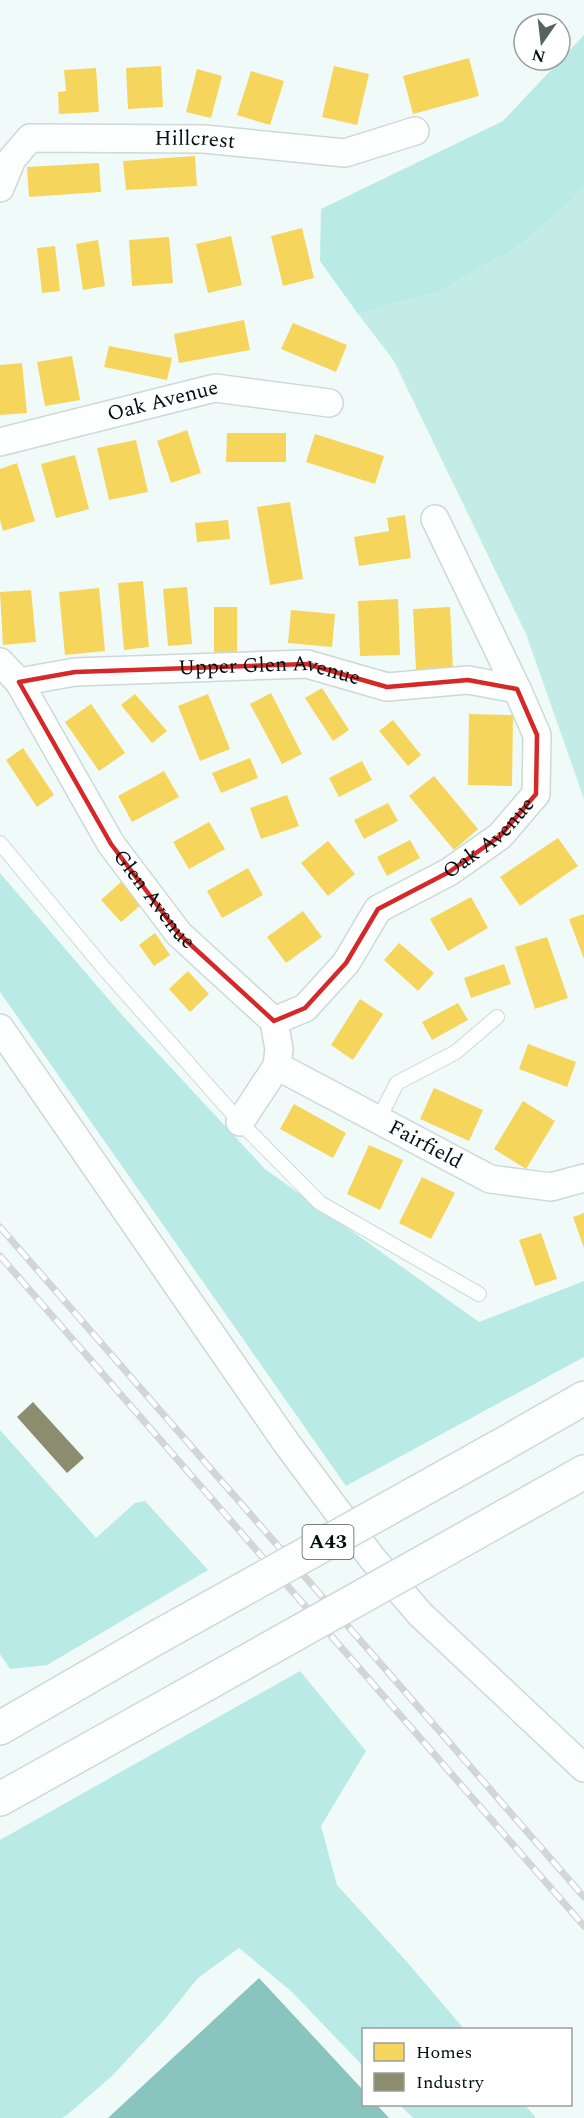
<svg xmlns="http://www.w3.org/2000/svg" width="584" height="2118" viewBox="0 0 584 2118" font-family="Spectral,serif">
	<rect width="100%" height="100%" fill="#f0fbf9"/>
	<polygon fill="#c3ece7" points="584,186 584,799 526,634 394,361 358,314 440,291 519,246 572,201"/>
	<g fill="#b9eae5">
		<polygon points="584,35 584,186 572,201 519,246 440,291 358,314 320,261 321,209 503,121"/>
		<polygon points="0,873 123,1016 265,1169 479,1322 584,1281 584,1357 346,1486 0,992"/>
		<polygon points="0,1430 96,1538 135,1503 145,1501 208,1570 47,1665 10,1669 0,1654"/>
		<polygon points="300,1671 366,1751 321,1826 337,1885 407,1962 464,2029 364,2030 363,2066 291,1991 239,1948 198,1978 164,2020 112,2076 67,2115 62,2118 0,2118 0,1840"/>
		<polygon points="400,2105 525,2105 536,2118 413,2118"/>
	</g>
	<polygon fill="#89c4bf" points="259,1978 363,2090 364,2104 377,2105 389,2118 108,2118"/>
	<g fill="#f6d55c">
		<polygon points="469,58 479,96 413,114 403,76"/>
		<polygon points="161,66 163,107 128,109 126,68"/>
		<polygon points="334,66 369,74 357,125 322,117"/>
		<polygon points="96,68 99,112 59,114 58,92 66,91 64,70"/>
		<polygon points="197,69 222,76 211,118 186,112"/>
		<polygon points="251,71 284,81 270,125 237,115"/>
		<polygon points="195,156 197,186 126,190 123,161"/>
		<polygon points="99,163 101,192 29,197 27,167"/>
		<polygon points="302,228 314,278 283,286 271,236"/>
		<polygon points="231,236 242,285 208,293 196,244"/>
		<polygon points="169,237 173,283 132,286 129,240"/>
		<polygon points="98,240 105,286 83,290 76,244"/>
		<polygon points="55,246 60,291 42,293 37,248"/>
		<polygon points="244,320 250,350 179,363 174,334"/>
		<polygon points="293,323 347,345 336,372 281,349"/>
		<polygon points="109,346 172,358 167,380 104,367"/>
		<polygon points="72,356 80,400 45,406 37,362"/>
		<polygon points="22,363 27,413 0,415 0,365"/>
		<polygon points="187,430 201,473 171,483 157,441"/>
		<polygon points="227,433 286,433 286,462 226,462"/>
		<polygon points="315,434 384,456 375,484 306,462"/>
		<polygon points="136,440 148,492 109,500 97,448"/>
		<polygon points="75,455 89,509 56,518 41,464"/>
		<polygon points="17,463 35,521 3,531 0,520 0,469"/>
		<polygon points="290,502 303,579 270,585 257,507"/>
		<polygon points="405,515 411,558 359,566 354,537 389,531 387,518"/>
		<polygon points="228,520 230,539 197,542 195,523"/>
		<polygon points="143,581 149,647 124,650 118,583"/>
		<polygon points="187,587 192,644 168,646 163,589"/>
		<polygon points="99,588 105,651 65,655 59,592"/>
		<polygon points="31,590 36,642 3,645 0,592"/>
		<polygon points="398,599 400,655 360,656 358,601"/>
		<polygon points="214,607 237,607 237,654 214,655"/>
		<polygon points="450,607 453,669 416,671 413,609"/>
		<polygon points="291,610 335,614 332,647 288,643"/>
		<polygon points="322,688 349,730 333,741 305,698"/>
		<polygon points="271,693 302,754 282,764 250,704"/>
		<polygon points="135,694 167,731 152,743 121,705"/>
		<polygon points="208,694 230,749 200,761 178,706"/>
		<polygon points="91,704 125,753 99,771 65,722"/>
		<polygon points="469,714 513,715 512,786 468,785"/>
		<polygon points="393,720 421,755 408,766 379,731"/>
		<polygon points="23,748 54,795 37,807 6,760"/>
		<polygon points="250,758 258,778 221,793 212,773"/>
		<polygon points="362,761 372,780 339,797 329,778"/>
		<polygon points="164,771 179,797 132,822 118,796"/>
		<polygon points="434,776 478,829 454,850 409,796"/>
		<polygon points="287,795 299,826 261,839 250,808"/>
		<polygon points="388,803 398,821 364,839 354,820"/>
		<polygon points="209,822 225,849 189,869 173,842"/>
		<polygon points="558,838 578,866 520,906 500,877"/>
		<polygon points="410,840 420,858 387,876 377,857"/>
		<polygon points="328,841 355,874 328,896 301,863"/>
		<polygon points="248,868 263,895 222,918 207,891"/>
		<polygon points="121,882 141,905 121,922 101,900"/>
		<polygon points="471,897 488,928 448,951 430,919"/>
		<polygon points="303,911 322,937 286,963 267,937"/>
		<polygon points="584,914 584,959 569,919"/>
		<polygon points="155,933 170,955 154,966 139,945"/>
		<polygon points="547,937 568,998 535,1009 515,947"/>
		<polygon points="399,943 434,973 418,991 384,960"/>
		<polygon points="504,964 511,984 471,998 464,978"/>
		<polygon points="188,971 209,994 190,1012 169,989"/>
		<polygon points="360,999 383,1014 353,1060 331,1045"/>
		<polygon points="458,1003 468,1020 432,1040 422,1022"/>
		<polygon points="528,1044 576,1062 567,1087 519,1069"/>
		<polygon points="434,1088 483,1110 469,1141 420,1119"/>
		<polygon points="523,1101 555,1121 526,1169 494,1149"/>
		<polygon points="294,1104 346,1133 333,1158 280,1129"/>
		<polygon points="369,1145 403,1160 380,1210 347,1194"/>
		<polygon points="422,1177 455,1193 431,1239 399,1223"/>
		<polygon points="584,1213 584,1248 573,1217"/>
		<polygon points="541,1233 557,1279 535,1286 519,1240"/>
	</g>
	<polygon fill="#8c8c6e" points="33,1402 84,1458 67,1473 17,1417"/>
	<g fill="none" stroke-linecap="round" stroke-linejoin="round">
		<g stroke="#cbd9d7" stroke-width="16">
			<g id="lane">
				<polyline points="0,843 102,966 240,1122 320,1203 479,1294"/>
				<polyline points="378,1120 397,1083 456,1052 497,1017"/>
			</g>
		</g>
		<g stroke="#cbd9d7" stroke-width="30">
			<g id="street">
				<path id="s1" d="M0,188L12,159L30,138L204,139L345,153L415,131"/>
				<path id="s2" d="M0,442L215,388L329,403"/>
				<path id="s3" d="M0,662L19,682L111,844L179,934L274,1021L279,1049L277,1066L240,1122"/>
				<path id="s4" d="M19,682L75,672L307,664L387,687L468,680L517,689"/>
				<path id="s5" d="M274,1021L305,1008L346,963L378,909L449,872L500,836L536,794L537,735L517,689L435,519"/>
				<polyline points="0,1028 285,1441 372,1558 420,1614 584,1768"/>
				<path id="s6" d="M277,1066L490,1179L551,1187L584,1178"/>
			</g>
		</g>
		<g stroke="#cbd9d7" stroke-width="36">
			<g id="highway">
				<polyline points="502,1445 584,1398"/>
				<polyline points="534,1500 584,1472"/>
				<polyline points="0,1728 154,1639"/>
				<polyline points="0,1799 192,1692"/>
			</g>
		</g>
		<use href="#lane" stroke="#fdfefe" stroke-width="14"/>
		<use href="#street" stroke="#fdfefe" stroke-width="27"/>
		<use href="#highway" stroke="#fdfefe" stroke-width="33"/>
		<g stroke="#d2d6d5" stroke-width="7">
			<g id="rail">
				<polyline points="0,1227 584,1897"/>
				<polyline points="0,1256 584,1926"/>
			</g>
		</g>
		<use href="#rail" stroke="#fff" stroke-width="4.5" stroke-dasharray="14" stroke-linecap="butt"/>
		<g stroke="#cbd9d7" stroke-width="36" stroke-linecap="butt">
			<g id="highway-bridge">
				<polyline points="154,1639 502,1445"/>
				<polyline points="192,1692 534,1500"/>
			</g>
		</g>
		<use href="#highway-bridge" stroke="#fdfefe" stroke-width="33"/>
	</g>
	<path fill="none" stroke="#d62828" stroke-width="4.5" stroke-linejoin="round" d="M307,664L387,687L468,680L517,689L537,735L536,794L500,836L449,872L378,909L346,963L305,1008L274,1021L179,934L111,844L19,682L75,672Z"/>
	<g text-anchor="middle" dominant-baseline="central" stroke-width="6" stroke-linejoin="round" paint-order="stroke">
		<rect fill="#fff" stroke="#4d5756" stroke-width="1.5" x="302.5" y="1525" width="51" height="34" rx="4.5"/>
		<g font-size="20" font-weight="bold" fill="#010f0e">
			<text x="328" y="1542">A43</text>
		</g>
		<g font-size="21" fill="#010f0e" stroke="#fff">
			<text stroke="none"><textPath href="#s1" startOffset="224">Hillcrest</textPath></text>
			<text stroke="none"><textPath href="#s2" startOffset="168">Oak Avenue</textPath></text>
			<text stroke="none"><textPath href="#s4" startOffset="252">Upper Glen Avenue</textPath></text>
			<text stroke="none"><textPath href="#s5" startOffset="290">Oak Avenue</textPath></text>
			<text stroke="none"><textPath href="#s3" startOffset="284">Glen Avenue</textPath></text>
			<text stroke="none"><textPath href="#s6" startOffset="168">Fairfield</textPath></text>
		</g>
	</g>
	<rect x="362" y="2028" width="210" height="78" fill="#ffffff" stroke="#999f9f" stroke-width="1.5"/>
	<rect x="374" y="2043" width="30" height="18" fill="#f6d55c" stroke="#999f9f" stroke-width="1.5"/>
	<text x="416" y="2058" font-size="18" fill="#010f0e">Homes</text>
	<rect x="374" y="2073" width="30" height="18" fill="#8c8c6e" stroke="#999f9f" stroke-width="1.5"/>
	<text x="416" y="2088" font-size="18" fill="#010f0e">Industry</text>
	<g transform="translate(542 42) rotate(194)"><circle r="28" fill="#ffffff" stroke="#999f9f" stroke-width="1.5"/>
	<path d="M0-4.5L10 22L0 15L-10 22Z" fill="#556260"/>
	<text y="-9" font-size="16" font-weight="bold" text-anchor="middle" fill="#010f0e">N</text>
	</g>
</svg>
